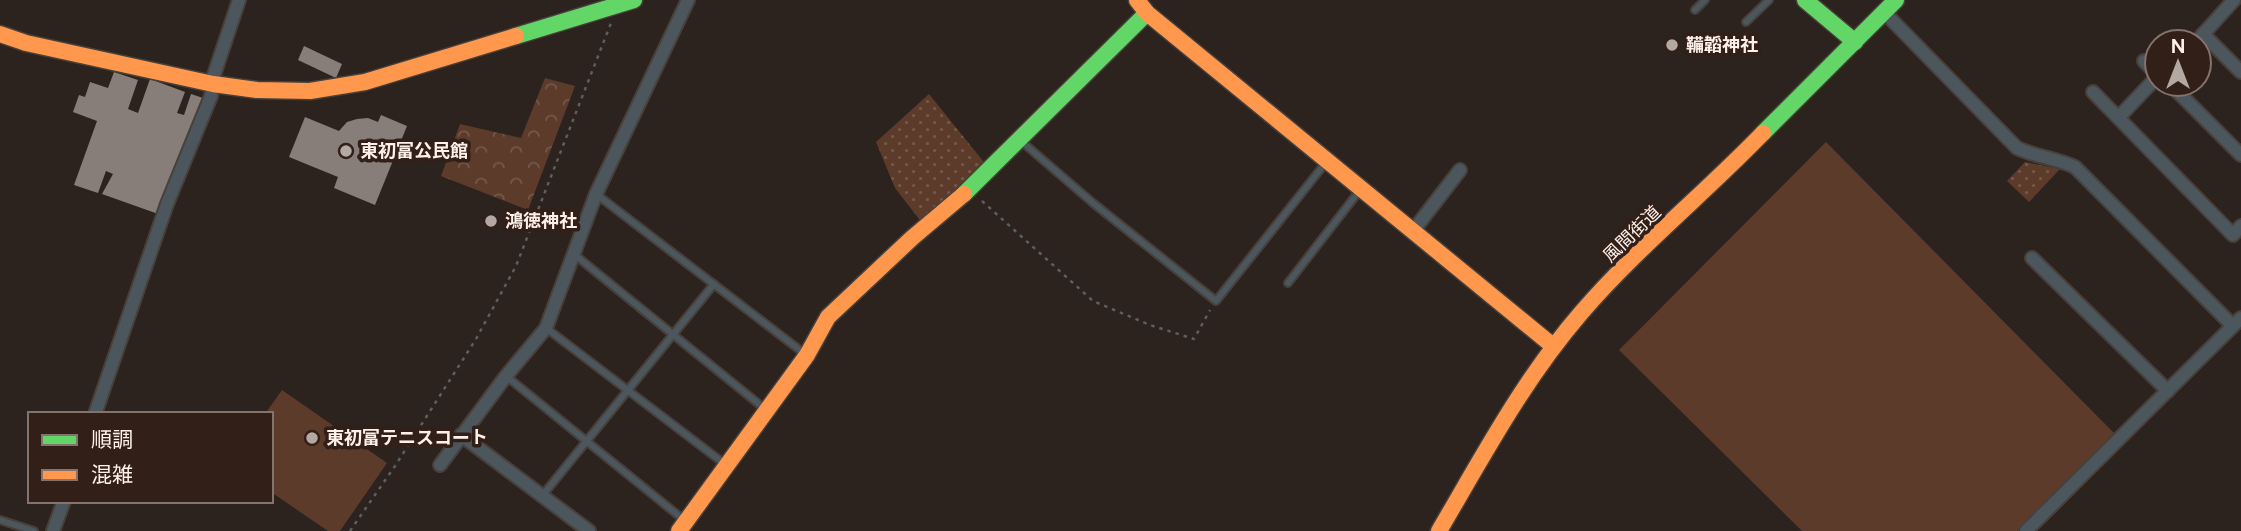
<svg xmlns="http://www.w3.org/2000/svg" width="2241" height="531" viewBox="0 0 2241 531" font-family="Figtree,'Noto Sans JP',sans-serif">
	<defs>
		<pattern id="forest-crowns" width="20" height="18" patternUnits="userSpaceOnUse" patternTransform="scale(1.75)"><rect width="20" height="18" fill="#5d3b2b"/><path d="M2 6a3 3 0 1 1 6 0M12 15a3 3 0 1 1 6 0" fill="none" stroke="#75584a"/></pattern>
		<pattern id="park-dots" width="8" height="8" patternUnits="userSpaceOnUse" patternTransform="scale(1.75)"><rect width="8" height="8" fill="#5d3b2b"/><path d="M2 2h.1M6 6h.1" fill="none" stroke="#75584a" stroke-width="1.8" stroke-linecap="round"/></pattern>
	</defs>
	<rect width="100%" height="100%" fill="#2c221e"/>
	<polygon fill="url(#forest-crowns)" points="545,78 575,86 528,210 441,176 460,124 521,138"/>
	<g fill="url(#park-dots)">
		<polygon points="929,94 987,166 923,224 895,188 876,142"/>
		<polygon points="2025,162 2060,169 2029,202 2007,181"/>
	</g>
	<g fill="#5d3b2b">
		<polygon points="1826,142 2114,433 2017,531 1802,531 1619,350"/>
		<polygon points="282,390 387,463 340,531 328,531 271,492 271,414 265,414"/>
	</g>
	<g fill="#877e7a">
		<polygon points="304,46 342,64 336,78 298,60"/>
		<polygon points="114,72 138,80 128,109 138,113 150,79 185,92 177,113 184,115 191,94 203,98 161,215 102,194 113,174 106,171 98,193 74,185 97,121 73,112 79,95 85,97 90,82 108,88"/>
		<polygon points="381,115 407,126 375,205 334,188 338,177 289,157 305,117 339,131 347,122 357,119 368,118 378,122"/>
	</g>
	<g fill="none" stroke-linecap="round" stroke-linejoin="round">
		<g stroke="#48403b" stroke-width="10">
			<g id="lane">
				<polyline points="1695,10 1705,0"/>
				<polyline points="1746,22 1769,0"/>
				<polyline points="1021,141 1093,203 1216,301 1327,161"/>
				<polyline points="596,194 805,354"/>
				<polyline points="575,255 765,409"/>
				<polyline points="1288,283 1360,190"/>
				<polyline points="546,328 726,465"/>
				<polyline points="506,376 684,520"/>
				<polyline points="542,496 714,284"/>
				<polyline points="0,520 34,531"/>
			</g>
		</g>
		<g stroke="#48403b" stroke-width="16">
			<g id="street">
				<path d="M1884,12L2017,148C2036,157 2056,158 2075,167L2233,326"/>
				<polyline points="2203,34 2241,72"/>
				<polyline points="2196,42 2234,0"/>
				<polyline points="2144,61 2157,74"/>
				<polyline points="2170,84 2241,155"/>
				<polyline points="2093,92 2233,235 2241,226"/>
				<polyline points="2119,117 2157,77"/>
				<polyline points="1413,231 1460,170"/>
				<polyline points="2032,258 2168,391"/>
				<polyline points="95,414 167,204 211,96 214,75 239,0"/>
				<polyline points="461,435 589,531"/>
				<polyline points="440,465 506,376 546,328 596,194 688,0"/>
				<polyline points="53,531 64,501"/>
				<polyline points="2026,531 2241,318"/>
			</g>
		</g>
		<g stroke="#48403b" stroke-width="19">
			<g id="fast">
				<polyline points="1805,0 1855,42"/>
				<polyline points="516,36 634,0"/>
				<polyline points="1763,133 1896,0"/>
				<polyline points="964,194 1147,13"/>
			</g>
		</g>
		<g stroke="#48403b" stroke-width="19">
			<g id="slow">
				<polyline points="1137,0 1147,13 1553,346"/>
				<polyline points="0,34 26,43 213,84 257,90 310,91 365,82 516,36"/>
				<polyline points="679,531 807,355 828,317 912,238 964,194"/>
				<path d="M1439,531C1483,456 1524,379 1581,313C1637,248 1704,194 1763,133"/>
			</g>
		</g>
		<g stroke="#5c5e5f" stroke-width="2.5" stroke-dasharray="3.5 5" stroke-linecap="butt">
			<polyline points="982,201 1093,301 1150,325 1194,339 1210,310"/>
			<polyline points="350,531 395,466 476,339 516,266 611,23"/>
		</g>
		<use href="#lane" stroke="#4c565d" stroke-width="6"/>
		<use href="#street" stroke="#4c565d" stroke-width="12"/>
		<use href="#fast" stroke="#63d668" stroke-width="16"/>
		<use href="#slow" stroke="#ff974d" stroke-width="16"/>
	</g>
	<g fill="#b4a8a3" stroke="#322018" stroke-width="2.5">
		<circle cx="1672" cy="45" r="7"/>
		<circle cx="346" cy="151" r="7"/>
		<circle cx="491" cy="221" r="7"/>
		<circle cx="312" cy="438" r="7"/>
	</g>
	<g text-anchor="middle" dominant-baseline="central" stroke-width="7" stroke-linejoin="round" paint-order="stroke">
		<g font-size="18" font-weight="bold" fill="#fdf0ea" stroke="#322018" text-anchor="start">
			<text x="1686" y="45">鞴韜神社</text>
			<text x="360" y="151">東初富公民館</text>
			<text x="505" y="221">鴻徳神社</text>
			<text x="326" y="438">東初富テニスコート</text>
		</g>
		<g font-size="18" fill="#fdf0ea" stroke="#322018">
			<text transform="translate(1632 234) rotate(-44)">風間街道</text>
		</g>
	</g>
	<rect x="28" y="412" width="245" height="91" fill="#322018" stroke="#83736c" stroke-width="2"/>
	<rect x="42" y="435" width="35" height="10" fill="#63d668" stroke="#83736c" stroke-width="2"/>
	<text x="91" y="447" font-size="21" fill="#fdf0ea">順調</text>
	<rect x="42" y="470" width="35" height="10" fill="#ff974d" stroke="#83736c" stroke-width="2"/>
	<text x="91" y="482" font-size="21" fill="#fdf0ea">混雑</text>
	<g transform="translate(2178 63)"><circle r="33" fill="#322018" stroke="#83736c" stroke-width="2"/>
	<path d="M0-5L12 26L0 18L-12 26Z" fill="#b4a8a3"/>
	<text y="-10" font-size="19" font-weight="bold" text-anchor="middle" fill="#fdf0ea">N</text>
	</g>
</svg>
